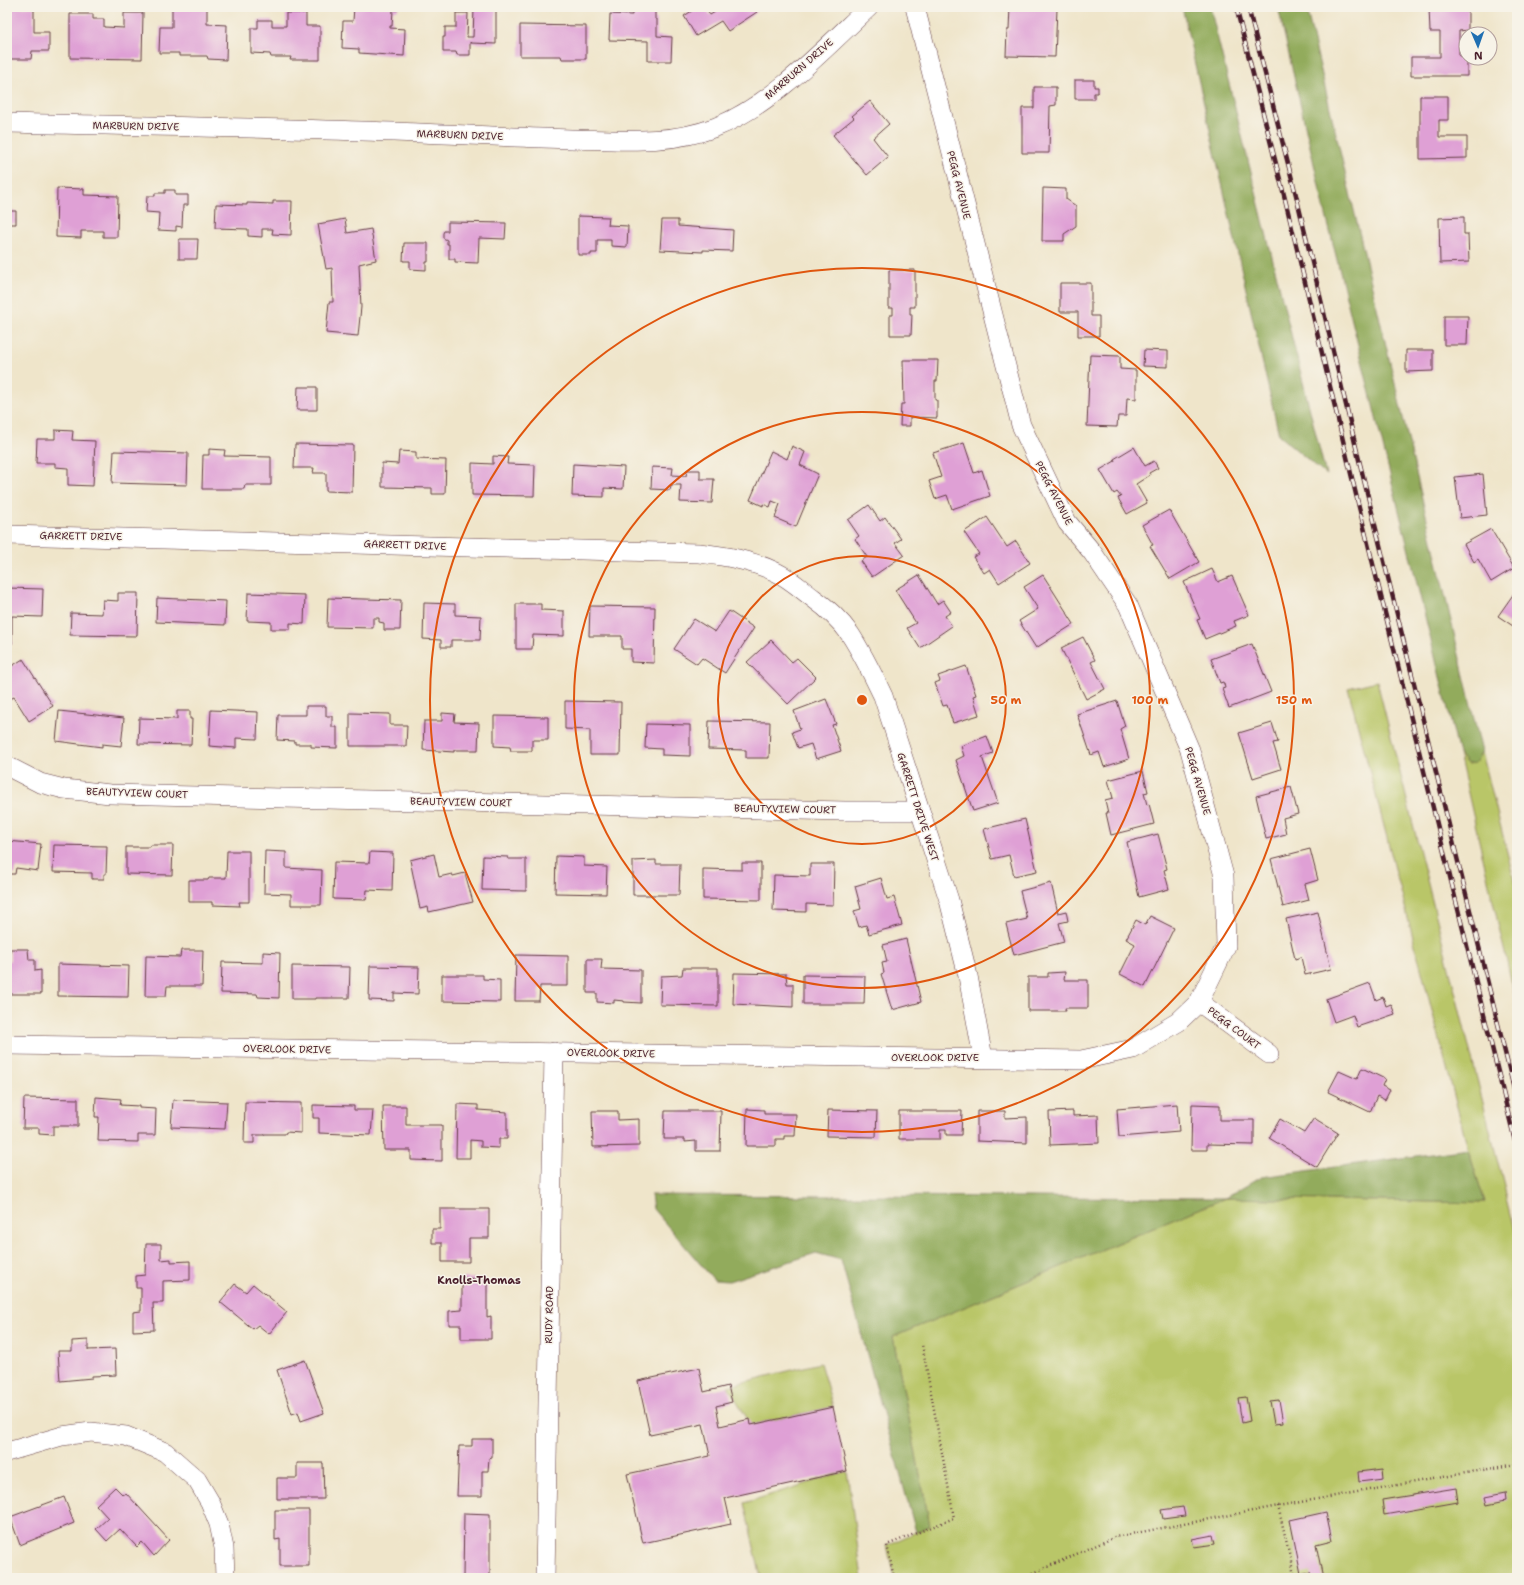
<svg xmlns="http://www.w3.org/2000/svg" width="1524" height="1585" viewBox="0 0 1524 1585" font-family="'Shantell Sans',sans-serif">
	<rect width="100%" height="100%" fill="#f7f3e8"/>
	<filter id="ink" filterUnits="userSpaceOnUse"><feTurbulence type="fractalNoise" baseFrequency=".025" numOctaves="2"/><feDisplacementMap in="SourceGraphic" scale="8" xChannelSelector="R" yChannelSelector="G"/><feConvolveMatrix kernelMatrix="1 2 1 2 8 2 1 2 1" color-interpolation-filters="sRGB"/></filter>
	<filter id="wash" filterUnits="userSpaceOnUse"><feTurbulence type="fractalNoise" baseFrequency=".012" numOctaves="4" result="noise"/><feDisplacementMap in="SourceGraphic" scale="16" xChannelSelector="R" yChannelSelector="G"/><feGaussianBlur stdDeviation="0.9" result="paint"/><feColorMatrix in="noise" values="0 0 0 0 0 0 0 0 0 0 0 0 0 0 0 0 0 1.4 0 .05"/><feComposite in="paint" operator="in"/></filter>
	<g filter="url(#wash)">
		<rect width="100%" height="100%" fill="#efe5ca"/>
		<g fill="#b9c668" stroke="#82724a">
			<polygon points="1377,681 1517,1238 1517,1578 894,1578 887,1545 930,1526 893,1337 1225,1198 1485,1203 1468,1149 1348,688"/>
			<polygon points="1482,752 1517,892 1517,994 1515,997 1459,754 1467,764 1475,763"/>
			<polygon points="820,1363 833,1407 751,1425 728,1386"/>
			<polygon points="847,1471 862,1578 761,1578 744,1503"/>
		</g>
		<g fill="#92ab5c" stroke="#6e6544">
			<polygon points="1182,7 1210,7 1326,475 1279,435"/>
			<polygon points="1278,7 1306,7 1482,752 1475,763 1467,764 1459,754 1322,199"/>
			<polygon points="1468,1149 1485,1203 1225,1198 893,1337 930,1526 916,1532 841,1260 816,1253 729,1281 714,1280 653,1209 651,1195 1225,1198 1261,1177"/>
		</g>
		<g id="blocks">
			<g fill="#dfa0d5">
				<polygon points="34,7 34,32 49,32 49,51 32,51 31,59 7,59 7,8"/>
				<polygon points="172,7 207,7 207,24 227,25 226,60 208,59 207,56 179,56 179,53 159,53 160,27 172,27"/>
				<polygon points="354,7 398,7 398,10 393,10 392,26 390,26 390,28 405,29 404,56 359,53 359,49 342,48 343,21 353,21"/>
				<polygon points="632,7 655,7 655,19 657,19 657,36 672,37 671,61 648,61 648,41 609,40 610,14 632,15"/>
				<polygon points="698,7 706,7 710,15 715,12 713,10 717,7 754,7 757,12 728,31 721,21 696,36 684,16"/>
				<polygon points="1010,7 1057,9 1055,57 1006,56 1007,30 1009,30"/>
				<polygon points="1429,7 1468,7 1468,30 1459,31 1459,56 1466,56 1467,58 1467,76 1411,76 1411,57 1440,57 1440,32 1430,32"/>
				<polygon points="474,9 496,9 496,44 471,43 470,42 470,55 457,55 456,52 443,52 443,37 445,37 445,27 456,27 456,13 468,13 467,37 473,37"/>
				<polygon points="124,13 143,13 142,59 70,58 70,14 93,14 93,19 104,19 104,27 124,28"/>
				<polygon points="286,13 306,13 306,26 320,26 320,60 290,60 291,57 271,57 270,54 251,53 251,28 258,28 258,20 272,20 272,26 286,26"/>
				<polygon points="520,25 586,26 586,59 562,59 561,56 520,56"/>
				<polygon points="1075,80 1094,80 1094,87 1098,87 1098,93 1094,93 1094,99 1075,99"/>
				<polygon points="1034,87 1056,87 1056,105 1050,106 1049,153 1022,153 1022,108 1034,108"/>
				<polygon points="1420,96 1448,96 1448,120 1439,120 1439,137 1467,137 1467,158 1420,159"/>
				<polygon points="870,101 889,124 873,138 888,157 867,175 833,135 854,118 852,116"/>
				<polygon points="57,188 84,189 84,195 118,196 117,237 103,237 103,231 81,231 81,238 56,237"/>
				<polygon points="1043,188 1066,189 1066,199 1076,206 1076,226 1064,234 1064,241 1042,241"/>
				<polygon points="165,190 175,190 175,195 188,195 188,205 183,205 182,227 176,226 176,231 158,230 159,213 146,212 147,196 155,196 155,193 165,193"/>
				<polygon points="7,191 11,191 10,211 16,211 16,224 7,224"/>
				<polygon points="273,201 292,201 291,235 272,234 273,229 262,229 262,237 248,236 248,229 215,228 216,204 247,205 247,203 273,204"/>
				<polygon points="578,216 609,217 608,225 628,226 627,247 611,246 611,240 597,240 597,253 591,253 591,255 578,255"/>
				<polygon points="1464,217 1464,234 1468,234 1469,262 1440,263 1439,218"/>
				<polygon points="345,219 347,233 371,229 376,260 359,264 361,307 358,336 326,333 329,302 333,302 332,268 326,269 318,224"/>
				<polygon points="662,220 678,220 678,226 733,230 732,251 703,250 703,252 660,250"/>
				<polygon points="448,222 506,223 505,239 479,238 478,263 455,262 455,259 449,259 449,244 447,244 447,240 443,238 443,233 444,231 448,231"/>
				<polygon points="179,239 198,239 197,259 179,259"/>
				<polygon points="404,243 428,243 428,262 426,262 426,270 410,269 410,261 403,261"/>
				<polygon points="889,270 915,270 915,307 910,307 910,314 912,314 911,335 890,335 890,315 893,315 893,308 889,308"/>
				<polygon points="1060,283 1091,283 1091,316 1099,316 1099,336 1078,336 1078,312 1060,312"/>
				<polygon points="1444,316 1468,316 1467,345 1444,345"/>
				<polygon points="1144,350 1168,351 1168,367 1143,366"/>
				<polygon points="1406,350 1433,350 1433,371 1406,372"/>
				<polygon points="1090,355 1120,356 1120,369 1136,370 1136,399 1127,398 1126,416 1118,416 1117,427 1087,426"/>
				<polygon points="903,360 938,360 937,381 935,381 935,400 937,400 937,418 910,417 910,426 900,426 901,404 904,404"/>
				<polygon points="298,387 317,387 317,410 297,410"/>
				<polygon points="55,430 73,431 72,440 95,441 93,486 68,485 68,468 55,467 55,463 36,463 37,439 55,439"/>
				<polygon points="964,443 974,473 982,470 990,496 952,509 947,495 935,499 929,481 941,477 933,453"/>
				<polygon points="295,444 353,445 352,492 326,491 326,473 313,473 314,468 294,468"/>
				<polygon points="792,446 805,452 800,465 818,474 796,527 775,518 780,504 772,501 770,507 763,504 763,506 750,500 771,451 787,459"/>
				<polygon points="1134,447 1145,466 1154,461 1158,468 1149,473 1150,475 1136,484 1147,503 1127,514 1118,498 1121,497 1117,492 1114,494 1100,470 1115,461 1114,459"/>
				<polygon points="209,449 225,450 224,456 271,457 271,485 245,485 244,489 202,489 203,455 209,455"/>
				<polygon points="114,451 188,453 187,485 112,483"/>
				<polygon points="399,451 416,452 416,459 446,460 445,494 432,494 432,488 382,487 382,463 398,464"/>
				<polygon points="493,456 508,457 507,464 535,465 534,496 472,495 472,463 493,464"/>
				<polygon points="573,464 624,467 623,489 604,488 604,497 572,496"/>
				<polygon points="652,467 673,468 672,475 686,476 687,470 700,470 700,479 714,479 712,503 680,502 681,485 671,485 670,490 651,489"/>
				<polygon points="1483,474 1487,515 1460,518 1455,477"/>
				<polygon points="869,505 880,521 885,517 901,539 895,543 904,555 872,577 861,561 867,557 855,539 859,536 848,520"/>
				<polygon points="1169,510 1199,562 1170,579 1150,546 1153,545 1142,525"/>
				<polygon points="987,517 1007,547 1016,541 1030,563 999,583 990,569 984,573 973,557 979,554 964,532"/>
				<polygon points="1491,529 1514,568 1491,582 1478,559 1474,562 1464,544"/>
				<polygon points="1212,569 1218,582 1232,576 1249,615 1234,621 1236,626 1205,639 1197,620 1200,619 1184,582"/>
				<polygon points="919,575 937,604 943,600 951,612 945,616 952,626 920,648 907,628 916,623 895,590"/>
				<polygon points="1043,575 1074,624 1036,648 1019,621 1038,609 1024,587"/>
				<polygon points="7,588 43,589 42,617 12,616 12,644 7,644"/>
				<polygon points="1517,589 1517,619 1513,626 1498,616"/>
				<polygon points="118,593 138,593 137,636 70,635 71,613 102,614 103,600 118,601"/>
				<polygon points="248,593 305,595 304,624 290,623 290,629 271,629 271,622 247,621"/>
				<polygon points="157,598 226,601 225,625 156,622"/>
				<polygon points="328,598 401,600 400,630 384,630 384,623 379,622 379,618 373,618 373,628 327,627"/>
				<polygon points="424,603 455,604 455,615 481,616 480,640 451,640 451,647 441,647 441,640 423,639"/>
				<polygon points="516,604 541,604 541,610 564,611 564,636 533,635 532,649 516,649"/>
				<polygon points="590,606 655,607 654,663 631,662 631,649 622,649 622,636 589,636"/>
				<polygon points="729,611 754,628 725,673 702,658 697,664 674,649 694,619 715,632"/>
				<polygon points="1083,637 1095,660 1091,662 1105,689 1086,699 1061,648"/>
				<polygon points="771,640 792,662 797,658 816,677 788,704 747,662"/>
				<polygon points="1252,644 1271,692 1229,708 1222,689 1225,688 1224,684 1223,682 1220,683 1211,659"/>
				<polygon points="23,659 53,706 29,721 14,697 10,699 7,694 7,669"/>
				<polygon points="966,666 976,695 973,696 979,715 953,723 947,705 943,706 935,683 940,681 938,676"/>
				<polygon points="826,699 836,724 832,725 841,751 816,759 811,744 798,748 792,732 800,729 794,711"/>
				<polygon points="565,701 621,702 620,755 590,755 590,730 565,729"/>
				<polygon points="1117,701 1125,726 1120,729 1129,759 1104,767 1099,752 1091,755 1077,714"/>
				<polygon points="306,706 326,706 326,716 332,716 332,727 337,727 337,748 311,747 311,744 295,744 295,741 277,740 278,715 306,715"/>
				<polygon points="211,710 258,712 257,739 236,738 236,748 209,746"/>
				<polygon points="59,711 124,718 121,746 102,744 102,747 56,741"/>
				<polygon points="177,711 190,711 190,719 192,719 191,745 138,744 139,718 177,719"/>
				<polygon points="350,713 390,714 390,725 407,725 406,746 350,746"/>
				<polygon points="442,713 455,714 454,722 479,723 478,750 454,750 454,752 423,750 424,721 442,721"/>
				<polygon points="494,716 548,717 548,740 532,740 532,751 511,751 510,747 494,746"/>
				<polygon points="709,721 770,722 769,758 746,758 746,750 708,749"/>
				<polygon points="1272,723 1278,742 1273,743 1281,769 1253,778 1239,733"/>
				<polygon points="646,724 690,725 690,756 662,755 662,749 645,748"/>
				<polygon points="987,736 993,753 982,757 998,803 973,811 956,760 964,756 961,746"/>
				<polygon points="1143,771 1148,792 1144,793 1147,805 1149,804 1154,824 1111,835 1106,813 1108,813 1105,800 1113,798 1108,780"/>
				<polygon points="1291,787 1298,814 1283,818 1286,834 1266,839 1256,796"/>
				<polygon points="1025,819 1037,871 1014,876 1009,855 992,859 984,829"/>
				<polygon points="1158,834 1167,869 1164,870 1169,889 1139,897 1127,842"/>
				<polygon points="7,841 41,844 38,871 16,868 15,874 7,874"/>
				<polygon points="54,845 107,846 106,874 104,874 104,879 92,879 92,873 53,872"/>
				<polygon points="151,845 173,845 172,875 126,874 126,847 150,847"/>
				<polygon points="1310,849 1318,880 1305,884 1309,900 1283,907 1271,859"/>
				<polygon points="227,851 249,851 249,902 239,902 240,906 212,905 212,902 189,902 189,880 208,880 209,878 226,878"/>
				<polygon points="265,851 286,852 286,868 322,870 321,905 291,905 291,894 264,893"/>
				<polygon points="370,852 393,853 392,891 367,890 366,900 333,899 334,862 369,863"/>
				<polygon points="434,854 439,877 452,874 453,876 465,873 473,902 429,912 428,907 420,909 410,860"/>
				<polygon points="483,856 508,857 508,859 526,859 526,891 482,890"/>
				<polygon points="556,856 584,857 584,866 607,867 606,894 555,893"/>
				<polygon points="656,860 656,864 680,864 679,895 633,895 633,861"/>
				<polygon points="742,863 761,863 761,900 703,899 703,869 742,870"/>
				<polygon points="810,864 834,864 833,905 806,904 806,912 773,911 774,875 810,876"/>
				<polygon points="881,878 887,899 894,897 902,925 869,934 866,925 859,927 854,911 861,909 855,886"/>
				<polygon points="1051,883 1058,913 1066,911 1068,921 1059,923 1064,942 1014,955 1006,924 1027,919 1020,891"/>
				<polygon points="1318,912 1331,969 1305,975 1301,957 1295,959 1286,919"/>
				<polygon points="1150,916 1174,928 1145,987 1120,974 1135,944 1126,939 1136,920 1145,925"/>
				<polygon points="906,939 921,1002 892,1010 881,974 884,973 882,963 887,962 883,945"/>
				<polygon points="10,949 28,949 29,960 35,960 35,971 41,970 41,994 7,994 7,960 10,961"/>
				<polygon points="181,950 203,950 202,986 167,986 166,996 145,996 146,956 180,957"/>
				<polygon points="263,952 280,953 279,998 258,997 257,994 221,993 222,962 263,963"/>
				<polygon points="516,955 568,956 568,986 540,986 539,1001 515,1001"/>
				<polygon points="587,959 602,959 601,969 641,970 641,1003 624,1002 624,1001 614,1000 614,1003 597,1002 597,993 587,993"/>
				<polygon points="58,964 129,966 128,997 58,996"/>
				<polygon points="292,966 350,967 349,998 315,998 315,999 292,999"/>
				<polygon points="370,966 419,967 418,994 394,993 394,1001 369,1000"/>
				<polygon points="683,968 718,968 718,1006 660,1005 661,976 682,975"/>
				<polygon points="1065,972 1064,980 1088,980 1088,1008 1065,1008 1066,1011 1028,1011 1028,977 1048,977 1048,973"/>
				<polygon points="734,973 786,974 787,984 793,984 793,1007 733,1004"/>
				<polygon points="442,975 483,975 483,979 500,980 500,1002 442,1001"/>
				<polygon points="803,975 865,976 864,1004 803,1004"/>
				<polygon points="1370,983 1376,1000 1383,997 1386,1006 1391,1004 1395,1014 1357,1027 1353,1015 1334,1022 1326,999"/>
				<polygon points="1362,1068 1385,1079 1382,1086 1390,1090 1385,1100 1377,1096 1370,1112 1328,1092 1339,1071 1357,1079"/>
				<rect x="7" y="1097" width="3" height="35"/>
				<polygon points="96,1097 121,1099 120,1105 139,1106 139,1108 156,1109 155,1135 138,1135 138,1142 98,1141 99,1117 95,1117"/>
				<polygon points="24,1098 78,1099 78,1126 53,1126 53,1135 39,1134 39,1128 23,1128"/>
				<polygon points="173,1100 227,1102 225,1129 171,1127"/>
				<polygon points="245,1102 301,1103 301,1133 286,1132 285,1134 264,1134 264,1135 254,1135 254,1143 244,1143"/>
				<polygon points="457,1104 478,1105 478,1110 507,1112 507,1139 499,1139 499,1148 481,1147 481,1141 470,1140 470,1158 456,1158"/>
				<polygon points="1177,1104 1179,1132 1119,1137 1117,1109"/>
				<polygon points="1192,1104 1220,1105 1220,1120 1254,1120 1254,1145 1207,1144 1207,1150 1191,1150"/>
				<polygon points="313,1105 354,1106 354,1110 373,1110 371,1135 319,1133 319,1118 313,1118"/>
				<polygon points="383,1106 406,1106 406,1125 442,1125 442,1161 411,1160 411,1150 384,1150"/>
				<polygon points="747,1109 764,1110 764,1114 796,1114 795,1136 784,1136 784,1139 776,1139 776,1146 746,1146"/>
				<polygon points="828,1110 877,1111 876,1137 827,1136"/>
				<polygon points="592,1111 618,1111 618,1120 639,1119 639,1146 593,1147"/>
				<polygon points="665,1111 721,1111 720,1151 696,1151 696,1141 685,1142 685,1139 664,1139"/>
				<polygon points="899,1111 962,1111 961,1135 946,1135 946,1130 940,1130 940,1139 899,1139"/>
				<polygon points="977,1111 1005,1111 1005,1118 1027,1117 1027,1143 977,1141"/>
				<polygon points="1073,1111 1073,1116 1098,1115 1099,1143 1050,1145 1049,1112"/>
				<polygon points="1314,1118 1338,1133 1317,1167 1269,1138 1280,1119 1304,1133"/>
				<polygon points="440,1209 489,1209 489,1238 469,1238 469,1262 442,1262 442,1243 432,1243 432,1229 440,1229"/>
				<polygon points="146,1244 161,1244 161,1260 171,1259 171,1262 190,1261 190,1280 163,1281 163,1303 153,1303 154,1330 133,1331 133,1312 141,1311 141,1288 136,1288 136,1276 145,1275"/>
				<polygon points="462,1278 487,1279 487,1317 491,1316 491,1339 461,1339 461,1325 449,1325 449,1311 462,1310"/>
				<polygon points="235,1284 246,1292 253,1284 287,1312 269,1334 258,1325 253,1329 220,1302"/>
				<polygon points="88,1340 88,1350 115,1349 116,1375 92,1376 92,1378 60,1381 58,1351 72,1351 72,1341"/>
				<polygon points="305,1360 324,1413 301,1421 298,1412 292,1414 277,1370"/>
				<polygon points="699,1368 704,1392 728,1386 732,1402 716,1406 720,1426 750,1419 751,1425 833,1407 847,1471 725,1498 731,1524 643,1543 627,1474 710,1456 703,1424 650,1435 638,1381"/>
				<polygon points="1246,1397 1250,1421 1242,1423 1238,1398"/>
				<polygon points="1279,1400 1283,1423 1274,1424 1270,1401"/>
				<polygon points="472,1439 492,1439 492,1457 489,1458 488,1471 482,1471 482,1496 457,1496 459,1446 472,1446"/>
				<polygon points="297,1463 323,1463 324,1499 277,1499 277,1478 297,1478"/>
				<polygon points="1383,1469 1384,1479 1359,1482 1358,1472"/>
				<polygon points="115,1487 123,1495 126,1493 169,1540 154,1556 142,1542 137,1547 120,1529 107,1541 96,1529 108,1518 96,1505"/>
				<polygon points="1456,1488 1458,1502 1384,1515 1382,1500"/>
				<polygon points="1505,1492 1506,1500 1487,1504 1485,1496"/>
				<polygon points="64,1497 74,1523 20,1545 10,1517"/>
				<polygon points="1183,1507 1185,1516 1163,1519 1161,1510"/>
				<polygon points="275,1510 309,1510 309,1566 280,1566 280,1539 275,1540"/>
				<polygon points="1326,1512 1332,1540 1316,1544 1323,1578 1311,1578 1310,1572 1301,1574 1290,1520"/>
				<polygon points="464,1513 490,1514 490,1578 463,1578"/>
				<polygon points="1213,1535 1215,1544 1194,1547 1192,1539"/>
			</g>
		</g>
	</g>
	<g filter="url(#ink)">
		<use href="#blocks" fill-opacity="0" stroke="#633d43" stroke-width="1"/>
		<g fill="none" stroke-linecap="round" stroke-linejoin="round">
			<g stroke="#633d43" stroke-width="20">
				<g id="street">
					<path d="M7,123C125,126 244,127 362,131C432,133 502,137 571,139C619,140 670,145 716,127C772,105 825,48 869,7"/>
					<path d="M7,535L699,553C725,556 751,560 776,572C789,578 801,589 813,598C827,608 840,620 850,634C863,654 873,675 883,696L949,900L968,976L983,1058"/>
					<polyline points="7,766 40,783 64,789 110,794 845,811 920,811"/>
					<polyline points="1199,1002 1269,1054"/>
					<polyline points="7,1045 1081,1060 1133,1049 1178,1022 1199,1002 1226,946 1224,876 1190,750 1128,605 1092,552 1067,522 1021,425 915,7"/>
					<polyline points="7,1452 62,1436 91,1432 126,1436 165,1452 197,1480 210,1502 219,1524 224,1548 225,1578"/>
					<polyline points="545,1578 554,1052"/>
				</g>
			</g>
			<g stroke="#633d43" stroke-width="2.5" stroke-dasharray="1 3" stroke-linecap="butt">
				<polyline points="1278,1506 1295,1578"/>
				<polyline points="894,1578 887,1545 954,1518 922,1344"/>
				<polyline points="1022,1578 1115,1537 1278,1506 1517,1464"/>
			</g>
			<use href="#street" stroke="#fff" stroke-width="19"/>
			<g stroke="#4a1f2b" stroke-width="4.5">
				<g id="rail">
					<polyline points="1236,7 1284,195 1359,507 1517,1149"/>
					<polyline points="1248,7 1296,195 1360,464 1517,1101"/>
				</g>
			</g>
			<use href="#rail" stroke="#f7f3e8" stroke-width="3" stroke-dasharray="9" stroke-linecap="butt"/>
		</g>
	</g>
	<g fill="none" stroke="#e0560e" stroke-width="2">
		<circle cx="862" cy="700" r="144"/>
		<circle cx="862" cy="700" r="288"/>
		<circle cx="862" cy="700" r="432"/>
	</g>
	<g text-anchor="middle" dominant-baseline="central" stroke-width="3" stroke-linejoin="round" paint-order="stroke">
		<g font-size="10" fill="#4a1f2b" stroke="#f7f3e8">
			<text transform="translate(799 69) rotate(-41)">MARBURN DRIVE</text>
			<text transform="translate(136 126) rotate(1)">MARBURN DRIVE</text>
			<text transform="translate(460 135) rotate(2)">MARBURN DRIVE</text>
			<text transform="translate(959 185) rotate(76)">PEGG AVENUE</text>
			<text transform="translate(1054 493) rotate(63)">PEGG AVENUE</text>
			<text transform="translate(81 536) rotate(1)">GARRETT DRIVE</text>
			<text transform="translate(405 545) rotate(2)">GARRETT DRIVE</text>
			<text transform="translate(1198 781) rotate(74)">PEGG AVENUE</text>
			<text transform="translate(137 793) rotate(2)">BEAUTYVIEW COURT</text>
			<text transform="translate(461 802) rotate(1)">BEAUTYVIEW COURT</text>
			<text transform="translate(918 807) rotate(72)">GARRETT DRIVE WEST</text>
			<text transform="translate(785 809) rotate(1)">BEAUTYVIEW COURT</text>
			<text transform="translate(1234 1028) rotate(37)">PEGG COURT</text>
			<text transform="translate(287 1049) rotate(1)">OVERLOOK DRIVE</text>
			<text transform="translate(611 1053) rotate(1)">OVERLOOK DRIVE</text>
			<text x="935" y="1057">OVERLOOK DRIVE</text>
			<text transform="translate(549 1315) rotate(-89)">RUDY ROAD</text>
		</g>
		<g font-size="11" font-weight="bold" fill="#4a1f2b" stroke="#f7f3e8">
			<text x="479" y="1280">Knolls-Thomas</text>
		</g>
	</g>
	<circle cx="862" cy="700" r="6" fill="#e0560e" stroke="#f7f3e8" stroke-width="2"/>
	<g font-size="12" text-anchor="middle" font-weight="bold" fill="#e0560e" stroke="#f7f3e8" stroke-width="3" stroke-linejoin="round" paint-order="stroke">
		<text x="1006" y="704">50 m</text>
		<text x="1150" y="704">100 m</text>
		<text x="1294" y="704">150 m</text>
	</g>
	<rect width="1524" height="1585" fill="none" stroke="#f7f3e8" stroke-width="24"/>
	<g transform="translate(1478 46) rotate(178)"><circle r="19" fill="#f7f3e8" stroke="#b29e9c"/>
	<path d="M0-3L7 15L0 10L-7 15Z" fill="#1f6fb2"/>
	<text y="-6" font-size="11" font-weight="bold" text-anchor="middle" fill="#4a1f2b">N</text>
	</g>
</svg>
